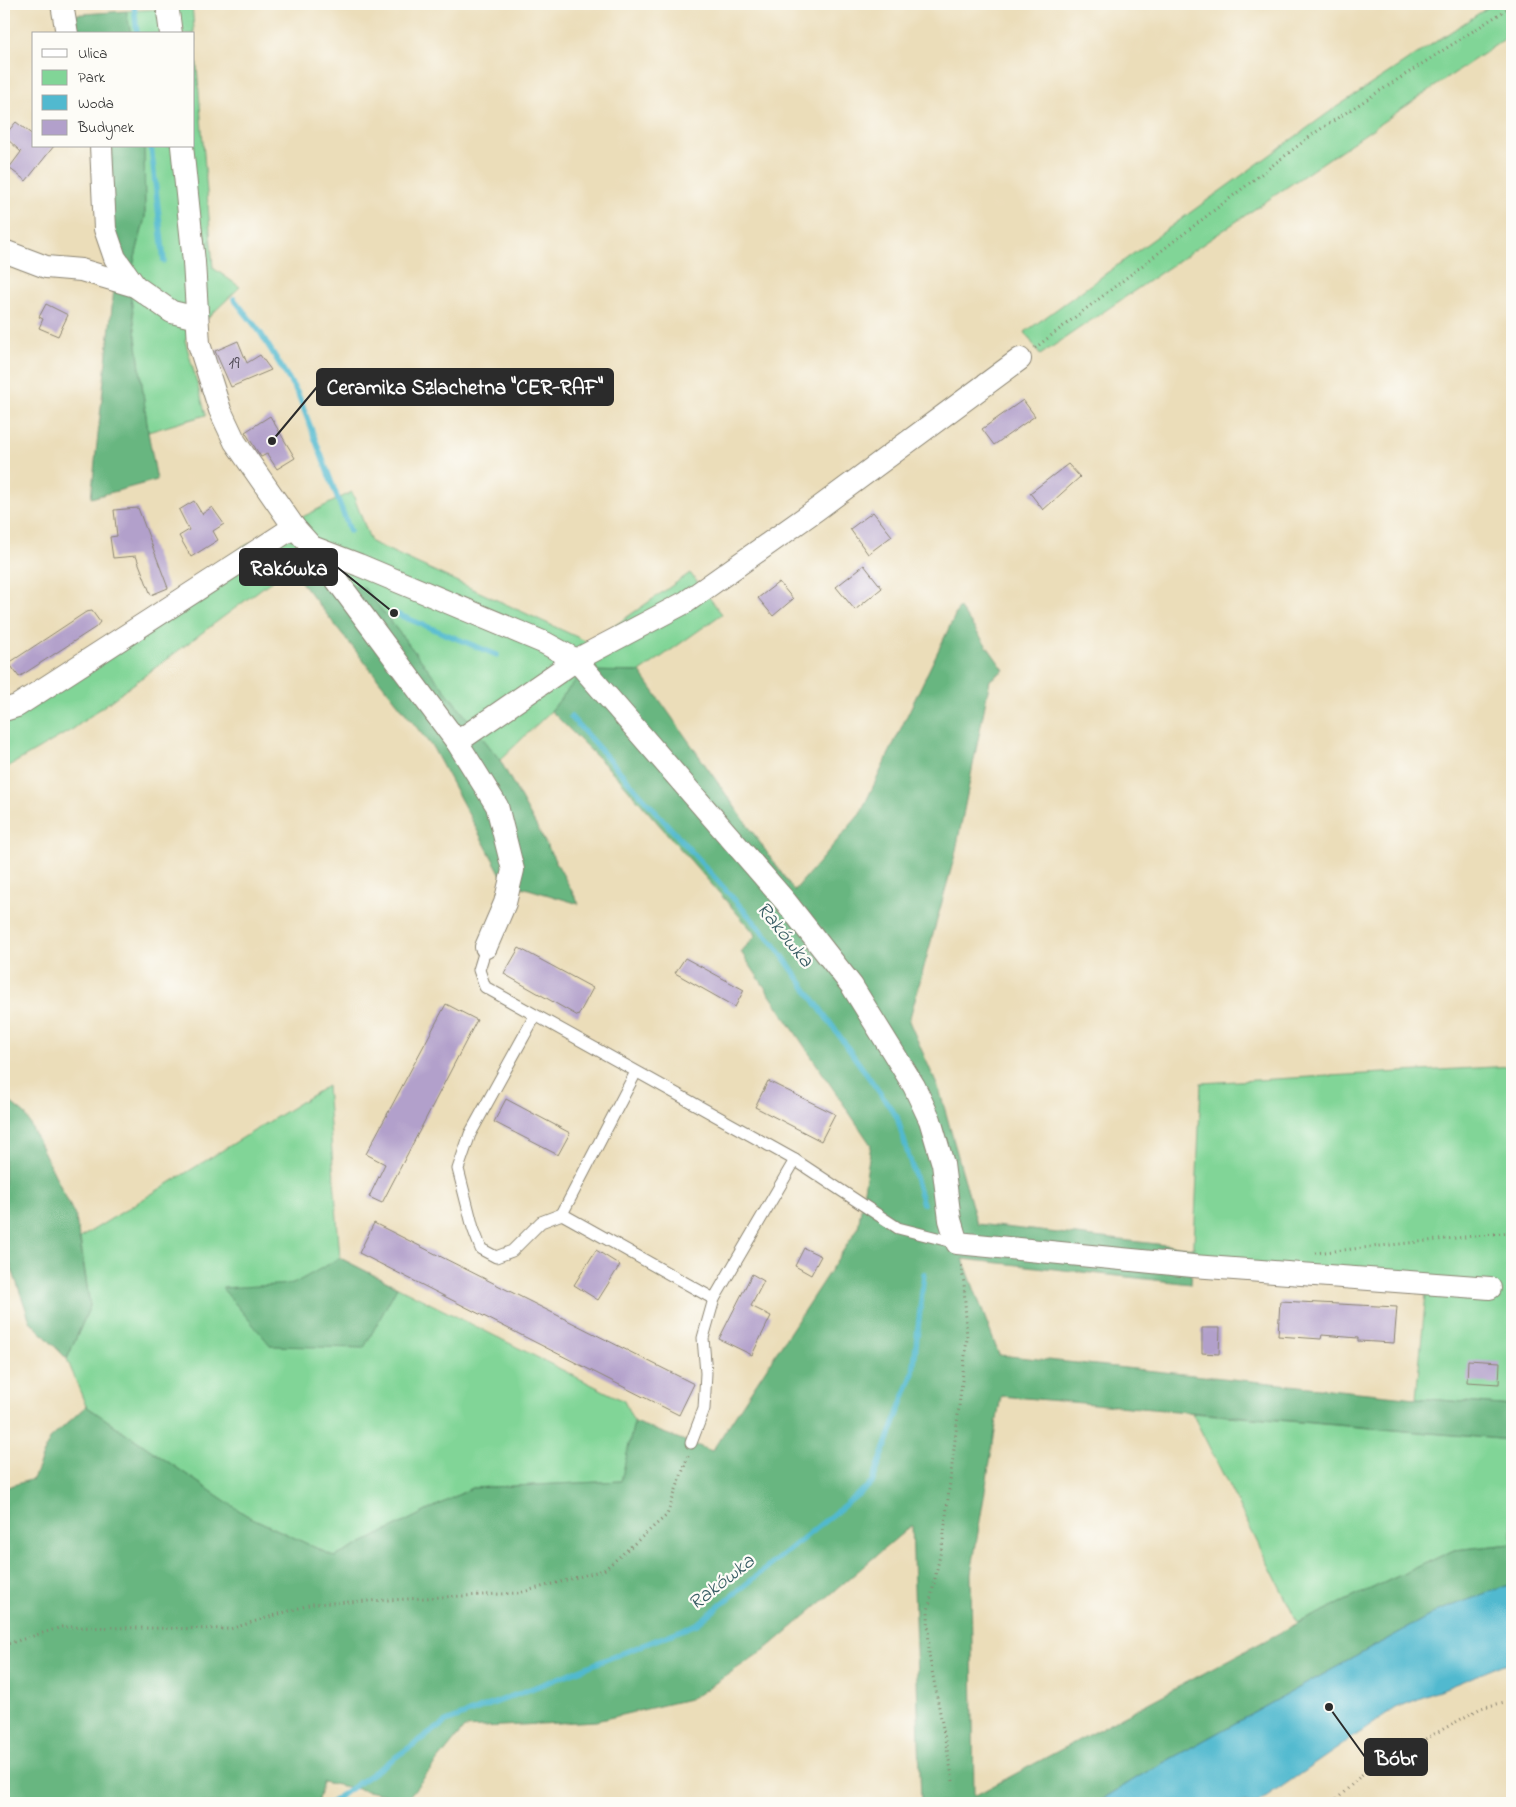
<svg xmlns="http://www.w3.org/2000/svg" width="1516" height="1807" viewBox="0 0 1516 1807" font-family="'Indie Flower',sans-serif">
	<rect width="100%" height="100%" fill="#fdfcf7"/>
	<filter id="ink" filterUnits="userSpaceOnUse"><feTurbulence type="fractalNoise" baseFrequency=".02" numOctaves="2"/><feDisplacementMap in="SourceGraphic" scale="10" xChannelSelector="R" yChannelSelector="G"/><feConvolveMatrix kernelMatrix="1 2 1 2 8 2 1 2 1" color-interpolation-filters="sRGB"/></filter>
	<filter id="wash" filterUnits="userSpaceOnUse"><feTurbulence type="fractalNoise" baseFrequency=".0096" numOctaves="4" result="noise"/><feDisplacementMap in="SourceGraphic" scale="20" xChannelSelector="R" yChannelSelector="G"/><feGaussianBlur stdDeviation="1.12" result="paint"/><feColorMatrix in="noise" values="0 0 0 0 0 0 0 0 0 0 0 0 0 0 0 0 0 1.4 0 .05"/><feComposite in="paint" operator="in"/></filter>
	<g filter="url(#wash)">
		<rect width="100%" height="100%" fill="#ebddb9"/>
		<g fill="#81d597" stroke="#568061">
			<polygon points="160,4 192,4 213,268 240,287 185,340 206,415 148,432 129,282 145,217 144,146 194,146 194,34 131,34 126,11 160,9"/>
			<polygon points="1493,4 1512,4 1512,34 1040,355 1025,332 1335,108"/>
			<polygon points="352,492 371,542 590,643 690,573 722,614 640,672 583,671 551,711 500,760 364,588 289,568 73,729 4,769 4,709 243,547"/>
			<polygon points="1512,1066 1512,1406 1416,1398 1427,1283 1193,1266 1201,1083"/>
			<polygon points="327,1086 340,1258 624,1401 634,1422 622,1481 472,1488 335,1557 246,1515 86,1406 67,1359 90,1306 80,1238"/>
			<polygon points="1192,1413 1512,1440 1512,1544 1454,1550 1298,1623"/>
		</g>
		<g fill="#68b680" stroke="#4a7056">
			<polygon points="126,11 131,34 76,34 69,15"/>
			<polygon points="107,146 144,146 145,217 129,282 148,432 157,480 91,498 114,289"/>
			<polygon points="289,567 364,588 500,760 579,904 505,882 433,748"/>
			<polygon points="959,607 1004,670 990,680 955,855 909,1021 940,1092 977,1224 1193,1248 1191,1284 963,1259 999,1355 1416,1398 1512,1406 1512,1440 1001,1396 971,1574 974,1796 1298,1623 1454,1550 1512,1544 1512,1586 1506,1586 1438,1611 1143,1774 1096,1803 921,1803 912,1525 770,1646 693,1698 596,1721 464,1728 407,1799 323,1782 317,1803 4,1803 4,1488 33,1479 50,1439 86,1406 246,1515 335,1557 472,1488 621,1481 634,1422 712,1451 858,1228 871,1145 741,952 756,935 620,780 551,711 583,671 640,672 794,891 860,814"/>
			<polygon points="4,1097 25,1114 76,1218 90,1306 67,1359 30,1321 4,1246"/>
			<polygon points="340,1258 397,1287 364,1348 271,1346 222,1288 293,1284"/>
		</g>
		<polygon fill="#51b9cf" stroke="#3e727d" points="1506,1586 1512,1586 1512,1661 1396,1708 1258,1803 1096,1803 1143,1774 1438,1611"/>
		<g fill="none" stroke-linecap="round" stroke-linejoin="round">
			<g stroke="#51b9cf" stroke-width="5.5">
				<polyline points="134,4 137,34"/>
				<polyline points="151,146 164,261"/>
				<polyline points="234,299 260,332 298,394 350,531"/>
				<polyline points="394,613 497,655"/>
				<polyline points="571,717 774,944 897,1117 923,1204"/>
				<polyline points="330,1803 446,1722 697,1624 872,1483 913,1373 924,1274"/>
			</g>
		</g>
		<g id="blocks">
			<g fill="#b2a0cb">
				<polygon points="16,122 34,136 34,146 54,146 26,181 9,168 21,152 4,136"/>
				<polygon points="46,304 68,315 58,336 39,328 43,319 39,317"/>
				<polygon points="238,341 247,363 260,355 271,370 231,387 215,351"/>
				<polygon points="1023,400 1035,416 994,445 982,429"/>
				<polygon points="270,416 295,458 277,469 267,454 261,457 245,432"/>
				<polygon points="1068,464 1080,477 1043,510 1030,493"/>
				<polygon points="194,501 202,514 212,507 224,524 213,531 218,540 191,557 179,536 189,530 179,510"/>
				<polygon points="138,508 168,588 151,595 136,556 113,558 110,537 117,536 114,510"/>
				<polygon points="873,512 892,536 868,554 850,529"/>
				<polygon points="864,565 882,588 855,610 836,587"/>
				<polygon points="779,582 793,599 773,616 758,598"/>
				<polygon points="92,611 100,622 96,627 19,677 9,663 86,612"/>
				<polygon points="519,948 593,988 578,1016 504,974"/>
				<polygon points="685,958 744,990 735,1007 675,973"/>
				<polygon points="446,1004 477,1020 382,1203 369,1197 385,1164 366,1154"/>
				<polygon points="768,1081 835,1114 821,1141 755,1107"/>
				<polygon points="506,1099 570,1133 558,1155 494,1122"/>
				<polygon points="374,1223 694,1384 679,1415 359,1253"/>
				<polygon points="804,1248 821,1256 811,1275 795,1266"/>
				<polygon points="596,1250 620,1265 598,1300 574,1285"/>
				<polygon points="752,1274 764,1281 751,1306 771,1316 752,1355 719,1339"/>
				<polygon points="1280,1301 1397,1307 1394,1343 1358,1341 1358,1338 1322,1335 1321,1339 1278,1336"/>
				<polygon points="1202,1328 1220,1328 1219,1354 1202,1353"/>
				<polygon points="1468,1360 1500,1362 1499,1384 1467,1382"/>
			</g>
		</g>
	</g>
	<g filter="url(#ink)">
		<use href="#blocks" fill-opacity="0" stroke="#8b8472" stroke-width="1"/>
		<g fill="none" stroke-linecap="round" stroke-linejoin="round">
			<g stroke="#8b8472" stroke-width="13">
				<g id="service">
					<polyline points="486,947 479,970 485,987 795,1160 898,1228 957,1243"/>
					<polyline points="535,1016 470,1134 458,1169 473,1228 481,1249 496,1257 512,1251 541,1222 562,1214 714,1299 795,1160"/>
					<polyline points="562,1214 636,1072"/>
					<polyline points="691,1443 704,1409 706,1373 703,1338 714,1299"/>
				</g>
			</g>
			<g stroke="#8b8472" stroke-width="24">
				<g id="minor">
					<polyline points="62,4 67,34"/>
					<polyline points="167,4 171,34"/>
					<polyline points="101,146 105,229 115,258 135,286 172,312 197,318"/>
					<polyline points="182,146 194,262 199,344 220,410 235,442 294,527 312,547 359,565 545,643 576,660 686,602 816,510 1020,359"/>
					<polyline points="4,251 46,267 81,270 135,286"/>
					<polyline points="312,547 457,742 497,806 513,870 505,903 486,947"/>
					<polyline points="4,710 17,706 294,527"/>
					<polyline points="457,742 576,660 786,902 852,986 914,1086 930,1120 943,1164 950,1220 957,1243 1193,1266 1490,1288"/>
				</g>
			</g>
			<g stroke="#8b8472" stroke-width="3" stroke-dasharray="1 4" stroke-linecap="butt">
				<polyline points="1035,348 1316,132 1512,6"/>
				<polyline points="1315,1253 1512,1232"/>
				<polyline points="4,1645 62,1627 230,1629 312,1604 519,1593 604,1570 667,1515 688,1456"/>
				<polyline points="953,1781 929,1655 928,1611 943,1541 967,1339 964,1284 961,1263"/>
				<polyline points="1333,1803 1378,1759 1395,1756 1481,1708 1512,1700"/>
			</g>
			<use href="#service" stroke="#fff" stroke-width="11"/>
			<use href="#minor" stroke="#fff" stroke-width="22"/>
		</g>
	</g>
	<g text-anchor="middle" dominant-baseline="central" stroke-width="4.5" stroke-linejoin="round" paint-order="stroke">
		<g font-size="18" fill="#4d4853">
			<text x="234" y="364">19</text>
		</g>
		<g font-size="21" font-style="italic" fill="#385d64" stroke="#fdfcf7">
			<text transform="translate(784 935) rotate(51)">Rakówka</text>
			<text transform="translate(722 1583) rotate(-38)">Rakówka</text>
		</g>
	</g>
	<path fill="none" stroke="#2b2b2b" stroke-width="2" d="M272 441L317 387M394 613L337 567M1329 1707L1365 1757"/>
	<g fill="#2b2b2b" stroke="#fdfcf7" stroke-width="2">
		<circle cx="272" cy="441" r="5"/>
		<circle cx="394" cy="613" r="5"/>
		<circle cx="1329" cy="1707" r="5"/>
	</g>
	<g fill="#2b2b2b" stroke="#2b2b2b" stroke-width="2">
		<rect x="317" y="369" width="296" height="36" rx="5"/>
		<rect x="240" y="549" width="97" height="36" rx="5"/>
		<rect x="1365" y="1739" width="62" height="36" rx="5"/>
	</g>
	<g font-size="21" text-anchor="middle" font-weight="bold" fill="#fff">
		<text x="465" y="394">Ceramika Szlachetna "CER-RAF"</text>
		<text x="289" y="575">Rakówka</text>
		<text x="1396" y="1765">Bóbr</text>
	</g>
	<rect width="1516" height="1807" fill="none" stroke="#fdfcf7" stroke-width="20"/>
	<rect x="32" y="32" width="162" height="115" fill="#fdfcf7" stroke="#a9a8a5"/>
	<rect x="42" y="49" width="25" height="8" fill="#ffffff" stroke="#a9a8a5"/>
	<text x="78" y="58" font-size="15" fill="#2b2b2b">Ulica</text>
	<rect x="42" y="70" width="25" height="15" fill="#81d597" stroke="#a9a8a5"/>
	<text x="78" y="82" font-size="15" fill="#2b2b2b">Park</text>
	<rect x="42" y="95" width="25" height="15" fill="#51b9cf" stroke="#a9a8a5"/>
	<text x="78" y="108" font-size="15" fill="#2b2b2b">Woda</text>
	<rect x="42" y="120" width="25" height="15" fill="#b2a0cb" stroke="#a9a8a5"/>
	<text x="78" y="132" font-size="15" fill="#2b2b2b">Budynek</text>
</svg>
